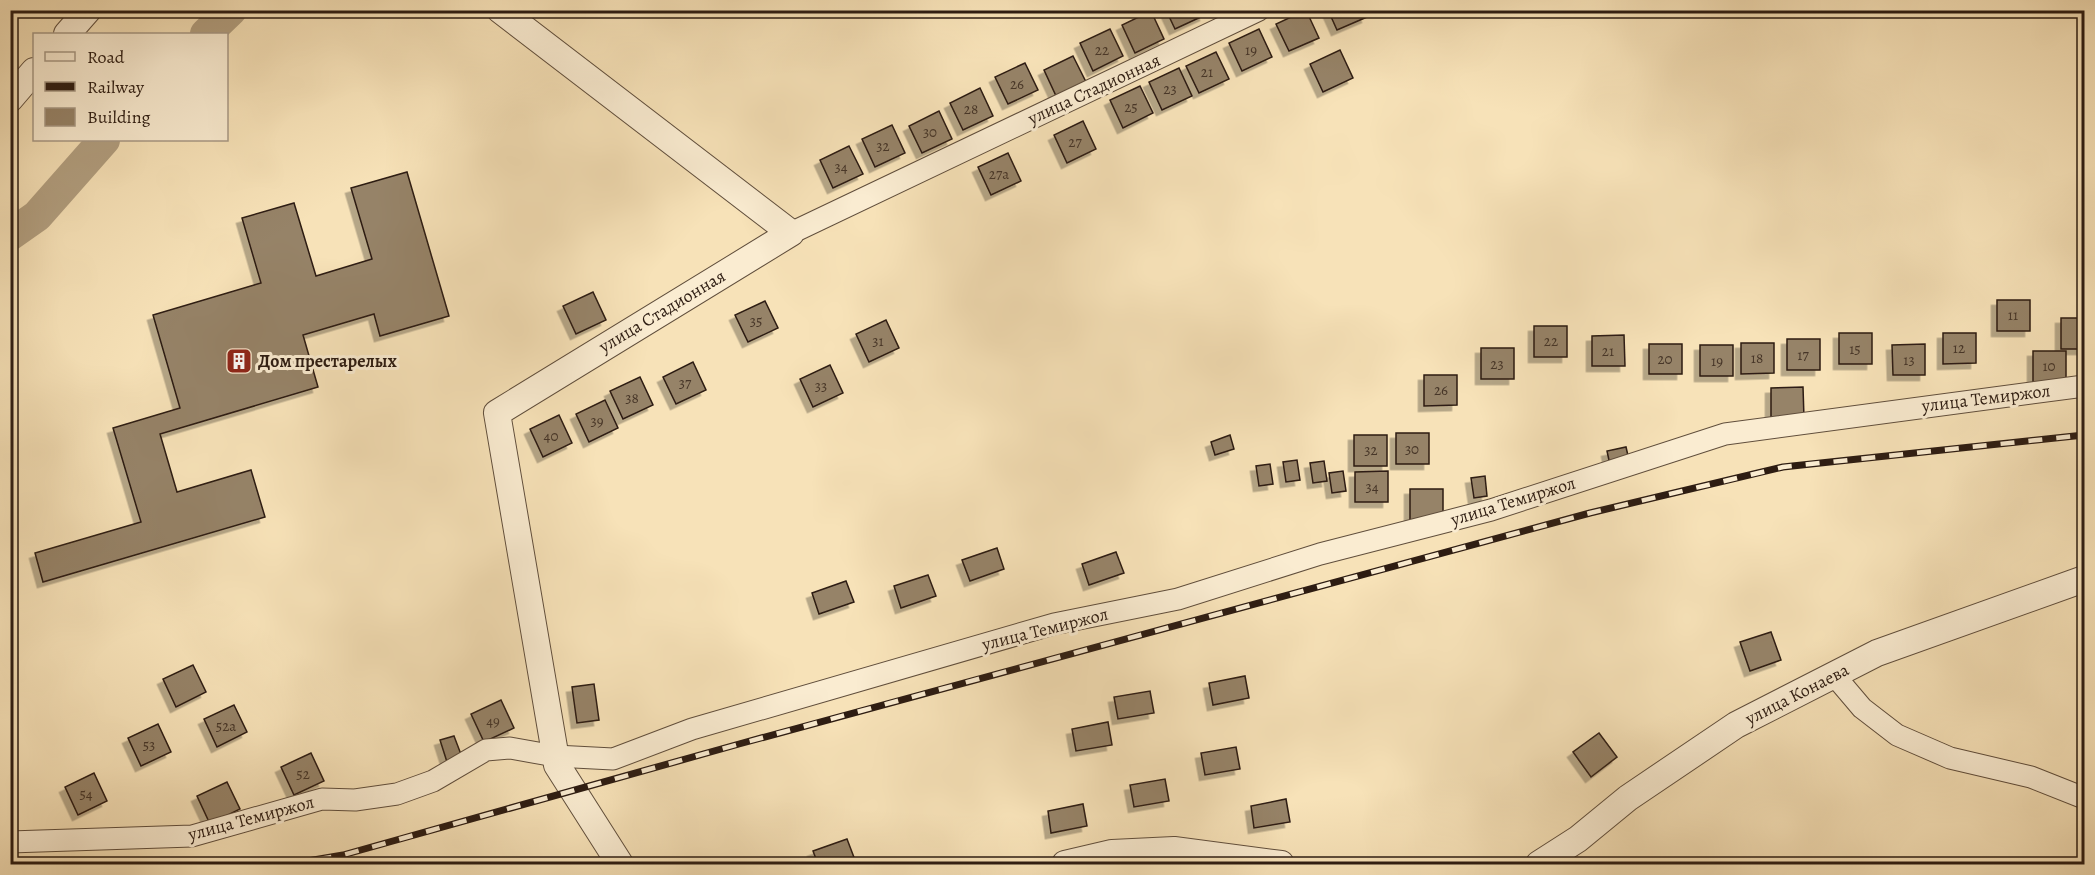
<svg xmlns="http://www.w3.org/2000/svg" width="2095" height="875" viewBox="0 0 2095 875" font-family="Alegreya,serif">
	<defs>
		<filter id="shadow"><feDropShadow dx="-5.5" dy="5.5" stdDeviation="0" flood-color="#0004"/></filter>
	</defs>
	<rect width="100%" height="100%" fill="#f7e2b8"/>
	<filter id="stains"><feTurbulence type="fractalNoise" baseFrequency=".00333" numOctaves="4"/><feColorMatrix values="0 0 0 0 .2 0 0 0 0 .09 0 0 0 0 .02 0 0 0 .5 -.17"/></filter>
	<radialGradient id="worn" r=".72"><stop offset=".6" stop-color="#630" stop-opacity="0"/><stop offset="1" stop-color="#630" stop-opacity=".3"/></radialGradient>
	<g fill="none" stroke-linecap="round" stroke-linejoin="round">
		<g stroke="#b29f80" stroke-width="32">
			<polyline points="206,34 231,10"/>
			<polyline points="10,235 37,216 104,140"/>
		</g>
	</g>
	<g fill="#968368" stroke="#2d1c12" stroke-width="1.5" filter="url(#shadow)">
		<polygon points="1166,10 1203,10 1205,15 1175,29"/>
		<polygon points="1306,10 1319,38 1289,51 1276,24"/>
		<polygon points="1328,10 1364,10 1367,17 1337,30"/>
		<polygon points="1151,11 1164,39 1135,53 1122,25"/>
		<polygon points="1110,29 1123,56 1093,71 1080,43"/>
		<polygon points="1259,29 1272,57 1242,71 1229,43"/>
		<polygon points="1340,50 1353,78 1323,92 1310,64"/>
		<polygon points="1216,52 1229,79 1199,93 1186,66"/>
		<polygon points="1073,56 1087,84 1057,98 1044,70"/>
		<polygon points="1025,63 1038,90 1008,104 995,77"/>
		<polygon points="1179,68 1192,96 1162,110 1149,82"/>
		<polygon points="1140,86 1153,113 1123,128 1110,100"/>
		<polygon points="980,88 993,116 963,130 950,103"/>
		<polygon points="939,111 952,139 922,153 909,126"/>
		<polygon points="1083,121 1096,149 1067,163 1054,135"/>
		<polygon points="892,125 905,153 875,167 862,139"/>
		<polygon points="849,146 863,174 833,188 820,160"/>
		<polygon points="1008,153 1021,181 991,195 978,167"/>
		<polygon points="407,172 449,316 380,336 374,314 303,335 318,387 160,434 177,492 251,470 265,517 43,582 35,553 141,522 113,428 180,408 153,315 261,283 242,218 294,203 316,276 372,259 351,188"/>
		<polygon points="593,292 606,320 576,334 563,306"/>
		<rect x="1997" y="300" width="33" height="31"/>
		<polygon points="765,301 778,328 748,342 735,315"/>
		<rect x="2061" y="318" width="23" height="31"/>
		<polygon points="886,320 899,348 869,362 856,334"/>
		<rect x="1534" y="326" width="33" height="31"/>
		<rect x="1839" y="333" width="33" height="31"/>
		<polygon points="1943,333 1976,333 1976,363 1943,364"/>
		<polygon points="1624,335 1625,366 1592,366 1592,336"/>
		<rect x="1787" y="339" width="33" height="31"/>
		<polygon points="1741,343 1774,343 1774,373 1741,374"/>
		<rect x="1649" y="344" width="33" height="30"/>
		<polygon points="1925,344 1925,375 1893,375 1892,345"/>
		<rect x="1700" y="345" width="33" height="31"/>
		<rect x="1481" y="348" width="33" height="31"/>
		<polygon points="2033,351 2066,351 2066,381 2033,382"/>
		<polygon points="693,362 706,390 676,404 663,377"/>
		<polygon points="830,365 843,393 813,407 800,379"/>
		<polygon points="1424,375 1457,375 1457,405 1424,406"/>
		<polygon points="640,377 653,405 623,419 610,391"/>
		<polygon points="1803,387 1804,418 1771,418 1771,388"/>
		<polygon points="605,400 618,428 589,442 576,414"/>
		<polygon points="559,415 572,443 543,457 530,429"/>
		<rect x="1396" y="433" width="33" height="31"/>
		<polygon points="1230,435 1234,449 1215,455 1211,442"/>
		<rect x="1354" y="435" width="33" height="31"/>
		<polygon points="1626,447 1629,460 1610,465 1607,451"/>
		<polygon points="1297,460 1300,480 1286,482 1283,462"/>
		<polygon points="1324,461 1327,481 1313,483 1310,463"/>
		<polygon points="1270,464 1273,484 1259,486 1256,466"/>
		<polygon points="1343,471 1346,491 1332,493 1329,473"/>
		<polygon points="1388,471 1388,502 1355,502 1355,472"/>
		<polygon points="1485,476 1487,496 1474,498 1471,478"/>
		<rect x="1410" y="489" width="33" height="31"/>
		<polygon points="997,548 1004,569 970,581 962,560"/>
		<polygon points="1116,552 1124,573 1089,585 1082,564"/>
		<polygon points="928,575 936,596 901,608 894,586"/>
		<polygon points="846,581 854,602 819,614 812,593"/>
		<polygon points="1771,632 1781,660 1750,671 1740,642"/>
		<polygon points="193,665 206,692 176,707 163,679"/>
		<polygon points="1245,676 1249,698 1213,705 1209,683"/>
		<polygon points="594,684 599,720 577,723 572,687"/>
		<polygon points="1150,691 1154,713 1118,719 1114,697"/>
		<polygon points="501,700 514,728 484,742 471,714"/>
		<polygon points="234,705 247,732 217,747 204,719"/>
		<polygon points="1108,722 1112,745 1076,751 1072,729"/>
		<polygon points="158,724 171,752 141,766 128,738"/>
		<polygon points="1599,733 1617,757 1591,777 1573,752"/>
		<polygon points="454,736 462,757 447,762 440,740"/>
		<polygon points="1236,747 1240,769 1205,775 1201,753"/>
		<polygon points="311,753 324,781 294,795 281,767"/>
		<polygon points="94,773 107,801 78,815 65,787"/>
		<polygon points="1165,779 1169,801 1134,807 1130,785"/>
		<polygon points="227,782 240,809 210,824 197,796"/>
		<polygon points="1286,799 1290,822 1254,828 1251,806"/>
		<polygon points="1083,804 1087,826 1051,833 1048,811"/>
		<polygon points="847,839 855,860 842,864 818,864 813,851"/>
	</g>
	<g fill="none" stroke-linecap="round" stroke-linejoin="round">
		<g stroke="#604e3c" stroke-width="23">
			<g id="minor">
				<polyline points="791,233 1259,10"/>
				<polyline points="1834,675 1862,708 1897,735 1950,758 2031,777 2084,798"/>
				<polyline points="10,842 192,836 322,799 355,800 397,794 433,781 486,750 510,748 555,756 613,759 692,729 1054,624 1178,599 1320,554 1491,510 1725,434 2084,386"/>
			</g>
		</g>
		<g stroke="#604e3c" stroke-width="28">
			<g id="tertiary">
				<polyline points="500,10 791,233 497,413 557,765 620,864"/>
				<polyline points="67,34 88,10"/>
				<polyline points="10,99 34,71"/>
				<polyline points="1065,864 1112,853 1174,850 1281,864"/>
				<polyline points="1539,864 1578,839 1628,798 1736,725 1877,653 2084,579"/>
			</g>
		</g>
		<use href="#minor" stroke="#faecd1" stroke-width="21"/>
		<use href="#tertiary" stroke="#faecd1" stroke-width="26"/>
		<g stroke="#2d1c12" stroke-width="7">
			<polyline id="rail" points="290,864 343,855 739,744 1590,513 1783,467 2084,435"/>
		</g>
		<use href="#rail" stroke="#faecd1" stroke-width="4.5" stroke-dasharray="14" stroke-linecap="butt"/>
	</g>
	<defs>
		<g id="building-square" transform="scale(1.35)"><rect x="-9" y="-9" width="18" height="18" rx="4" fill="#8f2418" stroke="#faecd1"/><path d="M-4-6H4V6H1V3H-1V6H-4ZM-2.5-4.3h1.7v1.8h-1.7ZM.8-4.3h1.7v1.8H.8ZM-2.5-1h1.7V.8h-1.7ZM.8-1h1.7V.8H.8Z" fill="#fff"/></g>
	</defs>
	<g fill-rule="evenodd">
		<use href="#building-square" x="239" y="361"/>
	</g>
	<g text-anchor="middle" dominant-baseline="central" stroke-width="6" stroke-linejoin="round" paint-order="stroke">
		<g font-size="15" fill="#473628">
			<text x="1102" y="50">22</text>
			<text x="1251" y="50">19</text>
			<text x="1207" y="72">21</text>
			<text x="1017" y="84">26</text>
			<text x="1170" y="89">23</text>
			<text x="1131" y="107">25</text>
			<text x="971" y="109">28</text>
			<text x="930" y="132">30</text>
			<text x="1075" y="142">27</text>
			<text x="883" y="146">32</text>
			<text x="841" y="167">34</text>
			<text x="999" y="174">27а</text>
			<text x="2013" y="315">11</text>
			<text x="756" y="321">35</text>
			<text x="878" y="341">31</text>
			<text x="1551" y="341">22</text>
			<text x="1959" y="348">12</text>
			<text x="1855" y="349">15</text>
			<text x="1608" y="351">21</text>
			<text x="1803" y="355">17</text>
			<text x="1757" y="358">18</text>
			<text x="1665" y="359">20</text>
			<text x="1909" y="360">13</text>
			<text x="1717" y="361">19</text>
			<text x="1497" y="364">23</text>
			<text x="2049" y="366">10</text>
			<text x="685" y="383">37</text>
			<text x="821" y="386">33</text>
			<text x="1441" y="390">26</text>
			<text x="632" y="398">38</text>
			<text x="597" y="421">39</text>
			<text x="551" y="436">40</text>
			<text x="1412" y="449">30</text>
			<text x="1371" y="450">32</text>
			<text x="1372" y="487">34</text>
			<text x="493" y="721">49</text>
			<text x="226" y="726">52а</text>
			<text x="149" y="745">53</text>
			<text x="303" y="774">52</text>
			<text x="86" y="794">54</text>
		</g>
		<g font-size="18" fill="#2d1c12" stroke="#faecd1">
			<text transform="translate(1094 89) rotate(-25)">улица Стадионная</text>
			<text transform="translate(662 311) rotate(-31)">улица Стадионная</text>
			<text transform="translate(1986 398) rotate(-7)">улица Темиржол</text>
			<text transform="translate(1513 501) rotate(-17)">улица Темиржол</text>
			<text transform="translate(1045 629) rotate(-14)">улица Темиржол</text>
			<text transform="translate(1797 694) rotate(-27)">улица Конаева</text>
			<text transform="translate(251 818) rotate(-15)">улица Темиржол</text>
		</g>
		<g font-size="18" font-weight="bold" fill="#2d1c12" stroke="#faecd1" text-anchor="start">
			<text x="258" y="361">Дом престарелых</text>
		</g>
	</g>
	<rect width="2095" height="875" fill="none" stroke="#f7e2b8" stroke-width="36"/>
	<rect x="12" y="12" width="2071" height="851" fill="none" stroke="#2d1c12" stroke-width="3"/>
	<rect x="18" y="18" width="2059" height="839" fill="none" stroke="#2d1c12" stroke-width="1.5"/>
	<rect x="33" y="33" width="195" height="108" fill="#faecd1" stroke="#a89985" stroke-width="1.5"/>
	<rect x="45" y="52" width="30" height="9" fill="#faecd1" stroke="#a89985" stroke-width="1.5"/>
	<text x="87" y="63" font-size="18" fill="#2d1c12">Road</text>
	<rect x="45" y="82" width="30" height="9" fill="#2d1c12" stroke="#a89985" stroke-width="1.5"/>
	<text x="87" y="93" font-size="18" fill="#2d1c12">Railway</text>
	<rect x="45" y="108" width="30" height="18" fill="#968368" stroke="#a89985" stroke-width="1.5"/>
	<text x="87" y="123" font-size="18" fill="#2d1c12">Building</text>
	<rect width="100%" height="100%" filter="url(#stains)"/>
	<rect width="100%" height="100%" fill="url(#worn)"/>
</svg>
